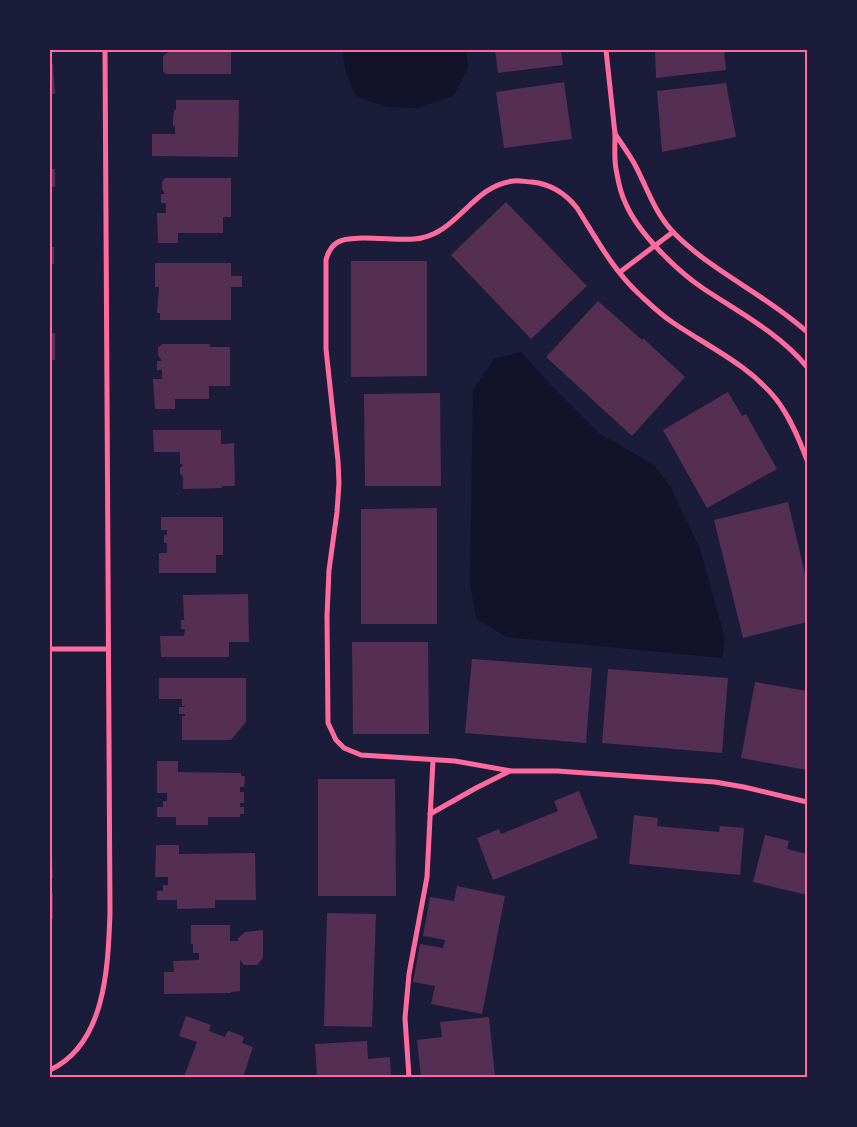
<svg xmlns="http://www.w3.org/2000/svg" width="857" height="1127" viewBox="0 0 857 1127" font-family="Overpass,sans-serif">
	<rect width="100%" height="100%" fill="#1b1b3a"/>
	<g fill="#12122b">
		<polygon points="342,50 466,50 468,67 454,95 418,108 387,107 356,96 346,72"/>
		<polygon points="521,352 548,382 601,435 653,464 670,486 700,549 725,639 722,658 506,637 476,618 470,583 473,390 494,359"/>
	</g>
	<g fill="#542f53">
		<polygon points="168,50 231,50 231,74 166,74 163,71 163,56 168,52"/>
		<polygon points="495,50 561,50 563,65 498,73"/>
		<polygon points="655,50 724,50 726,70 656,78"/>
		<polygon points="50,64 53,64 55,94 50,94"/>
		<polygon points="564,82 572,139 504,148 496,92"/>
		<polygon points="726,83 736,137 662,152 657,91"/>
		<polygon points="176,100 239,100 238,157 152,156 152,134 175,134 175,126 173,126 173,121 174,110 176,110"/>
		<rect x="50" y="169" width="5" height="18"/>
		<polygon points="165,178 231,178 231,217 223,217 223,233 178,233 178,243 158,243 157,213 166,213 166,203 161,203 161,194 165,194 162,189 162,182"/>
		<polygon points="506,202 587,286 531,339 451,255"/>
		<rect x="50" y="247" width="4" height="17"/>
		<polygon points="351,261 427,261 427,376 351,377"/>
		<polygon points="155,263 231,263 231,276 242,276 242,287 231,287 231,320 160,320 160,313 157,313 159,287 155,287"/>
		<polygon points="598,301 642,340 643,338 685,377 632,436 546,357"/>
		<rect x="50" y="333" width="5" height="27"/>
		<polygon points="162,344 210,344 210,347 230,347 230,386 209,386 209,399 175,399 175,409 155,409 153,379 162,379 162,370 157,370 157,361 162,361 158,355 158,348"/>
		<polygon points="728,392 742,416 746,414 777,469 707,508 663,430"/>
		<polygon points="440,393 441,486 365,486 364,394"/>
		<polygon points="153,430 221,430 221,444 234,443 235,486 222,486 222,488 183,489 183,477 180,474 180,468 183,465 180,464 180,452 154,452"/>
		<polygon points="788,502 807,582 807,622 743,638 714,520"/>
		<polygon points="437,508 437,624 361,624 361,509"/>
		<polygon points="161,517 223,517 223,555 216,555 216,573 159,573 159,553 167,553 167,543 164,543 164,535 167,535 167,530 161,530"/>
		<polygon points="248,594 249,642 229,642 229,657 161,657 160,636 184,636 185,629 181,629 181,620 185,620 184,619 183,595"/>
		<polygon points="352,642 428,642 429,734 353,734"/>
		<polygon points="472,659 592,668 586,743 465,733"/>
		<polygon points="608,669 728,678 722,753 602,743"/>
		<polygon points="159,678 246,678 246,722 231,740 182,740 182,716 185,716 185,714 179,714 179,707 185,707 185,706 182,706 182,699 159,699"/>
		<polygon points="755,682 807,691 807,770 741,758"/>
		<polygon points="157,761 178,761 178,772 241,773 241,776 245,776 244,787 240,787 240,792 244,792 244,803 240,803 240,807 244,807 244,814 240,814 240,817 208,817 208,825 176,825 176,817 157,817 157,807 163,807 163,801 167,801 167,793 157,793"/>
		<polygon points="318,779 395,779 396,896 318,896"/>
		<polygon points="579,791 598,838 493,880 477,838 499,829 501,834 558,811 554,801"/>
		<polygon points="634,815 658,818 657,826 719,832 720,826 744,828 740,875 629,864"/>
		<polygon points="765,835 789,841 787,849 807,854 807,895 753,882"/>
		<polygon points="156,845 179,845 179,854 255,853 256,900 215,900 215,908 177,909 177,900 157,900 157,891 163,891 163,885 168,885 168,877 155,877"/>
		<polygon points="50,853 52,853 53,878 50,878"/>
		<polygon points="457,886 505,896 482,1014 431,1004 435,986 413,982 420,944 443,948 445,940 423,936 430,897 454,901"/>
		<rect x="50" y="893" width="3" height="26"/>
		<polygon points="327,913 376,914 372,1027 324,1026"/>
		<polygon points="191,925 230,925 230,941 238,941 238,938 245,932 263,930 263,958 257,965 244,965 240,960 240,991 231,992 231,993 164,994 164,972 174,972 173,961 199,960 199,953 193,953 193,944 191,944"/>
		<polygon points="186,1016 211,1025 209,1031 225,1037 227,1032 229,1031 242,1036 244,1038 242,1043 253,1047 243,1077 184,1077 197,1042 179,1036"/>
		<polygon points="489,1017 495,1077 421,1077 417,1040 442,1037 440,1022"/>
		<polygon points="367,1041 368,1059 390,1057 391,1077 317,1077 315,1044"/>
	</g>
	<g fill="none" stroke-linecap="round" stroke-linejoin="round">
		<g stroke="#ff6b9d" stroke-width="5">
			<polyline points="606,50 615,134"/>
			<polyline points="620,272 673,232"/>
			<path d="M807,332C765,294 712,272 673,232C654,212 647,187 634,163C628,153 622,144 615,134C615,145 614,158 616,169C618,180 620,192 625,202C637,232 677,271 704,289C740,313 779,333 807,367"/>
			<path d="M807,460C799,439 790,417 776,399C749,365 707,346 672,322C660,314 650,304 639,294C613,270 596,238 577,208C566,194 550,184 532,182C526,182 519,180 513,181C471,186 457,236 414,239C396,241 351,234 338,242C331,246 328,252 326,260V349L338,461L339,483L337,512L329,570L327,616L328,723L336,740L344,748L361,755L455,761L511,771H557L715,782L744,787L807,802"/>
			<polyline points="50,649 108,649"/>
			<polyline points="430,814 476,788 510,771"/>
			<path d="M50,1070C106,1044 108,966 110,913L105,50"/>
			<polyline points="409,1077 405,1018 409,974 427,877 433,760"/>
		</g>
	</g>
	<rect width="857" height="1127" fill="none" stroke="#1b1b3a" stroke-width="102"/>
	<rect x="51" y="51" width="755" height="1025" fill="none" stroke="#ff6b9d" stroke-width="2"/>
</svg>
